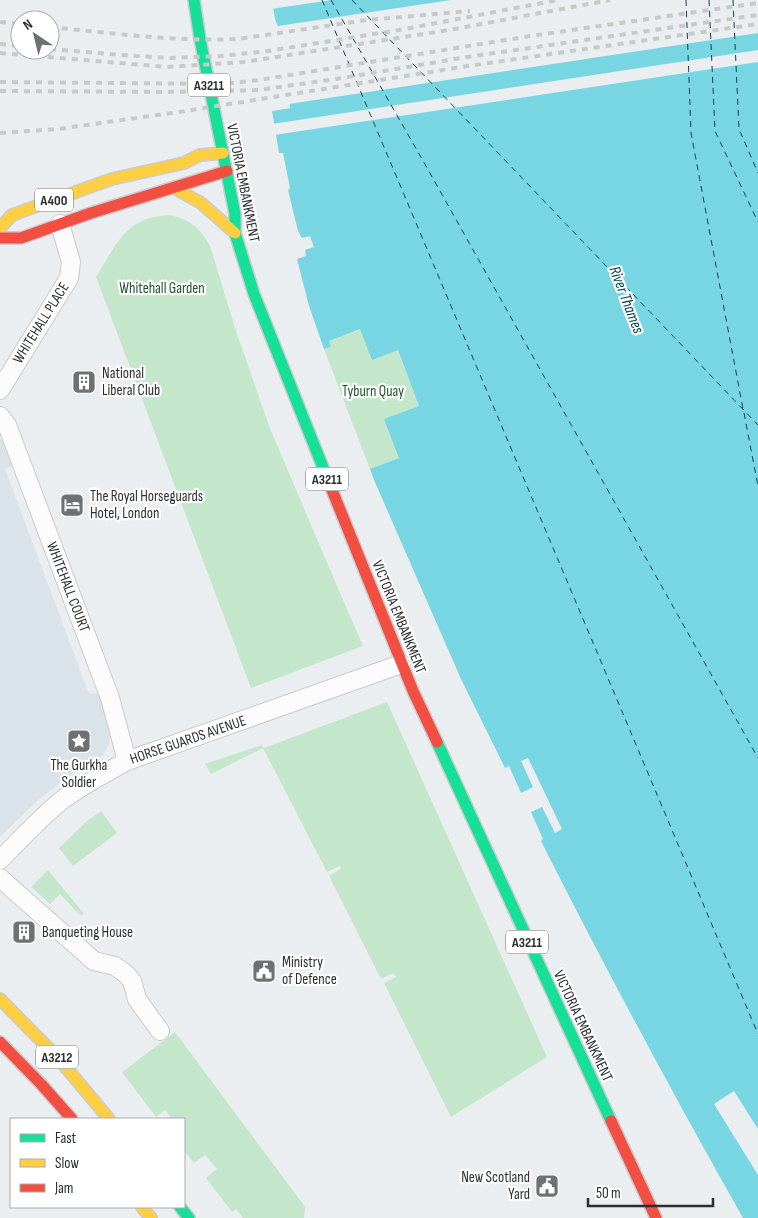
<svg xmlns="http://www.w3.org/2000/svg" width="758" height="1218" viewBox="0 0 758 1218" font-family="'Sofia Sans Condensed',sans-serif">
	<rect width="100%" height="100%" fill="#ebeef0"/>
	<polygon fill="#dbe3ea" points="0,439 10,447 17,464 5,469 89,694 100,693 105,700 110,736 109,744 103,755 79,769 38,800 0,837"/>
	<g fill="#c4e6cb">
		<path d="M169,215C189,219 201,228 210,246L236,331L269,426L331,572L363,646L251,688L96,277C117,244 125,217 169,215Z"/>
		<polygon points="361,329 398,350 419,406 399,458 370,469 324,349 331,347 328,341"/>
		<polygon points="387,702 547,1057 451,1117 384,983 396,977 393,973 381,979 329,876 341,869 340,866 327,872 263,748 211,774 205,764 262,745 264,748"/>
		<polygon points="101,811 117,833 73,866 59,848 86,822"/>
		<polygon points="48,870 84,914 81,916 60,894 50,904 31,887"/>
		<polygon points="175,1032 305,1207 304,1218 243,1218 236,1209 232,1212 206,1178 217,1169 205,1155 194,1163 184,1151 184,1119 172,1119 165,1110 156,1117 122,1072"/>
	</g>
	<path fill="#78d6e3" d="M272,0H758V1218H743C673,1094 605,968 541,841L543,839L531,812L542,807L555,833L562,829L528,758L521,761L533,787L521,793L509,766L505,768L461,679L374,480L370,469L399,458L384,419L419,406L398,350L372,360L360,329L329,341L331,347L324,349L309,306L297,259L306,256L305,250L314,247L310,236L302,238L298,231L288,190L290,188L283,153H279L272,111L290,108Z"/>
	<g fill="#ebeef0">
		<polygon points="269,0 332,0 271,9"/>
		<polygon points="451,0 758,0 758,33 289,104 290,108 270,111 272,109 287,106 272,17 275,20 278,26"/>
		<polygon points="758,50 758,62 274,135 272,124"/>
		<polygon points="734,1091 758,1129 758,1175 714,1104"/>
	</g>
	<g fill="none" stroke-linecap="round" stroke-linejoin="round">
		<g stroke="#09454d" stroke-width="1" stroke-dasharray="6 5" stroke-linecap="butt">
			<polyline points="322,0 758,1034"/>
			<polyline points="331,0 426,166 758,758"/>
			<polyline points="352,0 758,425"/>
			<polyline points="686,0 691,133 743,409"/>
			<polyline points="709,0 715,131 758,222"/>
			<polyline points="733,0 739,129 758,173"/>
			<polyline points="744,413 758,486"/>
		</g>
		<g stroke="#c8cbcd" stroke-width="20">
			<g id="street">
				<polyline points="0,390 69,278 71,262 60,224"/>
				<polyline points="0,416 7,425 110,698 127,761"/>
				<path d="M0,860C20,840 39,819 61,801C82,785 104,774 127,761L401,664"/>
				<polyline points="0,878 94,961 115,966 126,974 132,981 137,999 160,1031"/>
			</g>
		</g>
		<g stroke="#c9cbcc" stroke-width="14">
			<g id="fast">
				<polyline points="194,0 200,39 235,214 235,233 254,294 328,480"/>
				<polyline points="437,742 611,1121"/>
				<polyline points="180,1207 189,1218"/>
			</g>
		</g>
		<g stroke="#c9cbcc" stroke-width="14">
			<g id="slow">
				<polyline points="174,188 201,203 235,233"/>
				<polyline points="0,228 12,215 112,179 184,163 200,155 223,153"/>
				<polyline points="0,999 59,1059 109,1119"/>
				<polyline points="142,1207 151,1218"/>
			</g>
		</g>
		<g stroke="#c9cbcc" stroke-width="14">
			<g id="jam">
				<polyline points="0,238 21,238 91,213 227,171"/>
				<polyline points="328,480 413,691 437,742"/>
				<polyline points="0,1042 41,1084 72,1119"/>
				<polyline points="611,1121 656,1218"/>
			</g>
		</g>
		<use href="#street" stroke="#fcfcfd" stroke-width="18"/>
		<use href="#fast" stroke="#16e098" stroke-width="11"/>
		<use href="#slow" stroke="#ffcf43" stroke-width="11"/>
		<use href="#jam" stroke="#f24e42" stroke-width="11"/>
		<g stroke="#c8c9c9" stroke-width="4" stroke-dasharray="6 6" stroke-linecap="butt">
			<polyline points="0,22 20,24"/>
			<path d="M50,27C112,33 175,42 238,39L367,20L470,11"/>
			<polyline points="0,44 20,46"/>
			<polyline points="50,49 135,56 171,58 221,56 268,51 405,29 558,0"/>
			<polyline points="0,53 167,67 244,62 449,30 610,0"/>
			<polyline points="0,82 224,84 259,80 524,37 758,3"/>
			<polyline points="0,91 165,92 258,90 336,79 467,57 758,15"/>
			<polyline points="0,133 58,129 179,112 468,66 758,24"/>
		</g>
	</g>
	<defs>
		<g id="building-square" transform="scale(1.25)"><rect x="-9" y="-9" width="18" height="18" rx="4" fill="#6e7173" stroke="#fff"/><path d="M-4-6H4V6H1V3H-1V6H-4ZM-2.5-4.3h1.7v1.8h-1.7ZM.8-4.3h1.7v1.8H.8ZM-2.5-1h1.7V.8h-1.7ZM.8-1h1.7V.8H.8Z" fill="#fff"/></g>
		<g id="hotel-square" transform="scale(1.25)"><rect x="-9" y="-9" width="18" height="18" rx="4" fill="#6e7173" stroke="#fff"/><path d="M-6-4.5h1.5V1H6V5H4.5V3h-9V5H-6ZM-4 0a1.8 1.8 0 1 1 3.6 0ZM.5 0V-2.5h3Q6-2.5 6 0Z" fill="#fff"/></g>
		<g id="sight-square" transform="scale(1.25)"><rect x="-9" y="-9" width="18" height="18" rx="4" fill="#6e7173" stroke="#fff"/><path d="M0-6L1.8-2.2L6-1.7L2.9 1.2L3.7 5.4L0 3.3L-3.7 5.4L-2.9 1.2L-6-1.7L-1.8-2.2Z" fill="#fff"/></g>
		<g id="civic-square" transform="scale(1.25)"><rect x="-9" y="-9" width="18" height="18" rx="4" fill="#6e7173" stroke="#fff"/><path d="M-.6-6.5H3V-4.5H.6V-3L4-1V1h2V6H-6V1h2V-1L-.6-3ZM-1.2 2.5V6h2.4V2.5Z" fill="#fff"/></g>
	</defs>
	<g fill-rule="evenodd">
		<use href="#building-square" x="84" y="382"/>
		<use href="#hotel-square" x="72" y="505"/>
		<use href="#sight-square" x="79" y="741"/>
		<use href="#building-square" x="24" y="932"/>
		<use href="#civic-square" x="264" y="971"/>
		<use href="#civic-square" x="547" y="1186"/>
	</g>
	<g text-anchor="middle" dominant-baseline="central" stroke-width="4.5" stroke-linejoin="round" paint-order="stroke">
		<g fill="#fff" stroke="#6b6c6d" stroke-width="1">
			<rect x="188" y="73.5" width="42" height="23" rx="4"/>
			<rect x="35" y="188.5" width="38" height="23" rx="4"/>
			<rect x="306" y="467.5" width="42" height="23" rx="4"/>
			<rect x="506" y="930.5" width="42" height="23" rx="4"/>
			<rect x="36" y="1045.5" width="42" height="23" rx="4"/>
		</g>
		<g font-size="14" font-weight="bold" fill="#2b2d2f">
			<text x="209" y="85">A3211</text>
			<text x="54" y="200">A400</text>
			<text x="327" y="479">A3211</text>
			<text x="527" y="942">A3211</text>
			<text x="57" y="1057">A3212</text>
		</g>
		<g font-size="15" fill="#2b2d2f" stroke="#fff">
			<text transform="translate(243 183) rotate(79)">VICTORIA EMBANKMENT</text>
			<text transform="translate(41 323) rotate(-58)">WHITEHALL PLACE</text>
			<text transform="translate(68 587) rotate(69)">WHITEHALL COURT</text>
			<text transform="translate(399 617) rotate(68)">VICTORIA EMBANKMENT</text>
			<text transform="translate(188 740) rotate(-19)">HORSE GUARDS AVENUE</text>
			<text transform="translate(583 1026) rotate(65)">VICTORIA EMBANKMENT</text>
		</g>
		<g font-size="15" fill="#1f532a" stroke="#fff">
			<text x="162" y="288">Whitehall Garden</text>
			<text x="373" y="391">Tyburn Quay</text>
		</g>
		<g font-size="15" fill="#2b2d2f" stroke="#fff" text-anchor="start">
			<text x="102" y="373">National<tspan x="102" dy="17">Liberal Club</tspan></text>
			<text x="90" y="496">The Royal Horseguards<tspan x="90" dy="17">Hotel, London</tspan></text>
			<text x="79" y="765" text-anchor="middle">The Gurkha<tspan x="79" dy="17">Soldier</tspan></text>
			<text x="42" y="932">Banqueting House</text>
			<text x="282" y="962">Ministry<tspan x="282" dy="17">of Defence</tspan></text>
			<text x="530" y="1177" text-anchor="end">New Scotland<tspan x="530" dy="17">Yard</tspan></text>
		</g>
		<g font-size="16" font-style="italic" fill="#09454d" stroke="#fff">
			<text transform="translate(626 300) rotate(69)">River Thames</text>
		</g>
	</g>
	<rect x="10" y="1118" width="175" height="90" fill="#ffffff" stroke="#aaabac"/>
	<rect x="20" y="1134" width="25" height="8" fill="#16e098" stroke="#aaabac"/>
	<text x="55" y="1143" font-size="15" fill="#2b2d2f">Fast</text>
	<rect x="20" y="1159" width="25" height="8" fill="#ffcf43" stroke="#aaabac"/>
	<text x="55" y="1168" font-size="15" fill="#2b2d2f">Slow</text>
	<rect x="20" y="1184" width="25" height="8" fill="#f24e42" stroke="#aaabac"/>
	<text x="55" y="1193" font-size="15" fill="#2b2d2f">Jam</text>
	<g transform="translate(35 35) rotate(325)"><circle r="24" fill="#ffffff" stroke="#aaabac"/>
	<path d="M0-4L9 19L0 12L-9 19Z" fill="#6e7173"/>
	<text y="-8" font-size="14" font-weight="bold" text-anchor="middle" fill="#2b2d2f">N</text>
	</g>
	<path d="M588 1198v8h125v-8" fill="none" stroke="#2b2d2f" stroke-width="2.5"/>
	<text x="596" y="1198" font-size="15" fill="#2b2d2f" stroke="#ffffff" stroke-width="4" paint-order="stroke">50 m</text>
</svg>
